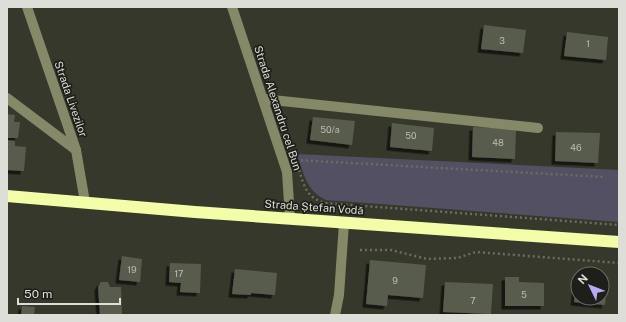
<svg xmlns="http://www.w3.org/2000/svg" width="626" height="322" viewBox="0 0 626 322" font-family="'Public Sans',sans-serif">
	<defs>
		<filter id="shadow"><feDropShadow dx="-3.5" dy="3.5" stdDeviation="0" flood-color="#0009"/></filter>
	</defs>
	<rect width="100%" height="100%" fill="#37382c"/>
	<path fill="#535063" d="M297,154L619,170V222L326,200C307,192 303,172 297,154Z"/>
	<g fill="#595b4d" filter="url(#shadow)">
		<polygon points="484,25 526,30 523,53 481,49"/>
		<polygon points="567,32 608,37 606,60 564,56"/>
		<polygon points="7,114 15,115 14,122 20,122 18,138 7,138"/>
		<polygon points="313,117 355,121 352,145 310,140"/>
		<polygon points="392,123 434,128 432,151 390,147"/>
		<polygon points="473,127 516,129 515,159 472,157"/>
		<polygon points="556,132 600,133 598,163 555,161"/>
		<polygon points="7,140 15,141 15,146 26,147 24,171 7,170"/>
		<polygon points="122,256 142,259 140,282 119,280"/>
		<polygon points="370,260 426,265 423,298 388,295 387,306 366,304"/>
		<polygon points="170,263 201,264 200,293 180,292 181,283 169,282"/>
		<polygon points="235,269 277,273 275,295 251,293 251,295 232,294"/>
		<polygon points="602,276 608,277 605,305 574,302 577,277 578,298 602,298"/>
		<polygon points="505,277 519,277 519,282 544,283 544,306 505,306"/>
		<polygon points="101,282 108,282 110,287 121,287 122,315 100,315 98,287"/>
		<polygon points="445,282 493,284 491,314 443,312"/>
		<polygon points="22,306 35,307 34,315 21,315"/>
	</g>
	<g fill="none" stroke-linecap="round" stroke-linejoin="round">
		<g stroke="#6b6c62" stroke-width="2.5" stroke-dasharray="2 3" stroke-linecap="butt">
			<polyline points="296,160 604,177"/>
			<path d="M299,170C305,188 306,197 325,203L619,225"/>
			<polyline points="360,250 391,250 427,259 457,258 476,252 619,263"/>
		</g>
		<g stroke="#868968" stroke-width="10">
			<polyline points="27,7 76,150 85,202"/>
			<polyline points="232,7 287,172 290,218"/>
			<polyline points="7,98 76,150"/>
			<polyline points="263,99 538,128"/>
			<polyline points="335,315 339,295 344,223"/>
		</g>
		<polyline stroke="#f3fca6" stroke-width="12" points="7,196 195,212 619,242"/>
	</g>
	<g text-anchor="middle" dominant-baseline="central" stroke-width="3.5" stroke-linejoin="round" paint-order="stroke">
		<g font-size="9" fill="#bcbdb4">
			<text x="502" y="40">3</text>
			<text x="588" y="43">1</text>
			<text x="330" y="129">50/a</text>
			<text x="411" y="135">50</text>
			<text x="498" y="142">48</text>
			<text x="576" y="147">46</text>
			<text x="132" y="269">19</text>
			<text x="179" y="273">17</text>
			<text x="395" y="280">9</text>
			<text x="524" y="294">5</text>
			<text x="473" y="300">7</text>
		</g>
		<g font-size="11" fill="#ddded7" stroke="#1e1f19">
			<text transform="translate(71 99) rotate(71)">Strada Livezilor</text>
			<text transform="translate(278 108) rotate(72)">Strada Alexandru cel Bun</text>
			<text transform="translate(314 207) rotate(4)">Strada Ștefan Vodă</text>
		</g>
	</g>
	<rect width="626" height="322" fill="none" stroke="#ddded7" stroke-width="16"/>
	<g transform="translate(590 286) rotate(313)"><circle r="19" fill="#1e1f19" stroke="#6a6b65"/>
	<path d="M0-3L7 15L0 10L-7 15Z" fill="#b7abf8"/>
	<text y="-6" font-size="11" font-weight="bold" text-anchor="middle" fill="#ddded7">N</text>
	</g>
	<path d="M18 298v6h102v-6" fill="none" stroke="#ddded7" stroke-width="2"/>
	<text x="24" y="298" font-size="12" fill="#ddded7" stroke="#1e1f19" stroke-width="3" paint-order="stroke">50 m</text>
</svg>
